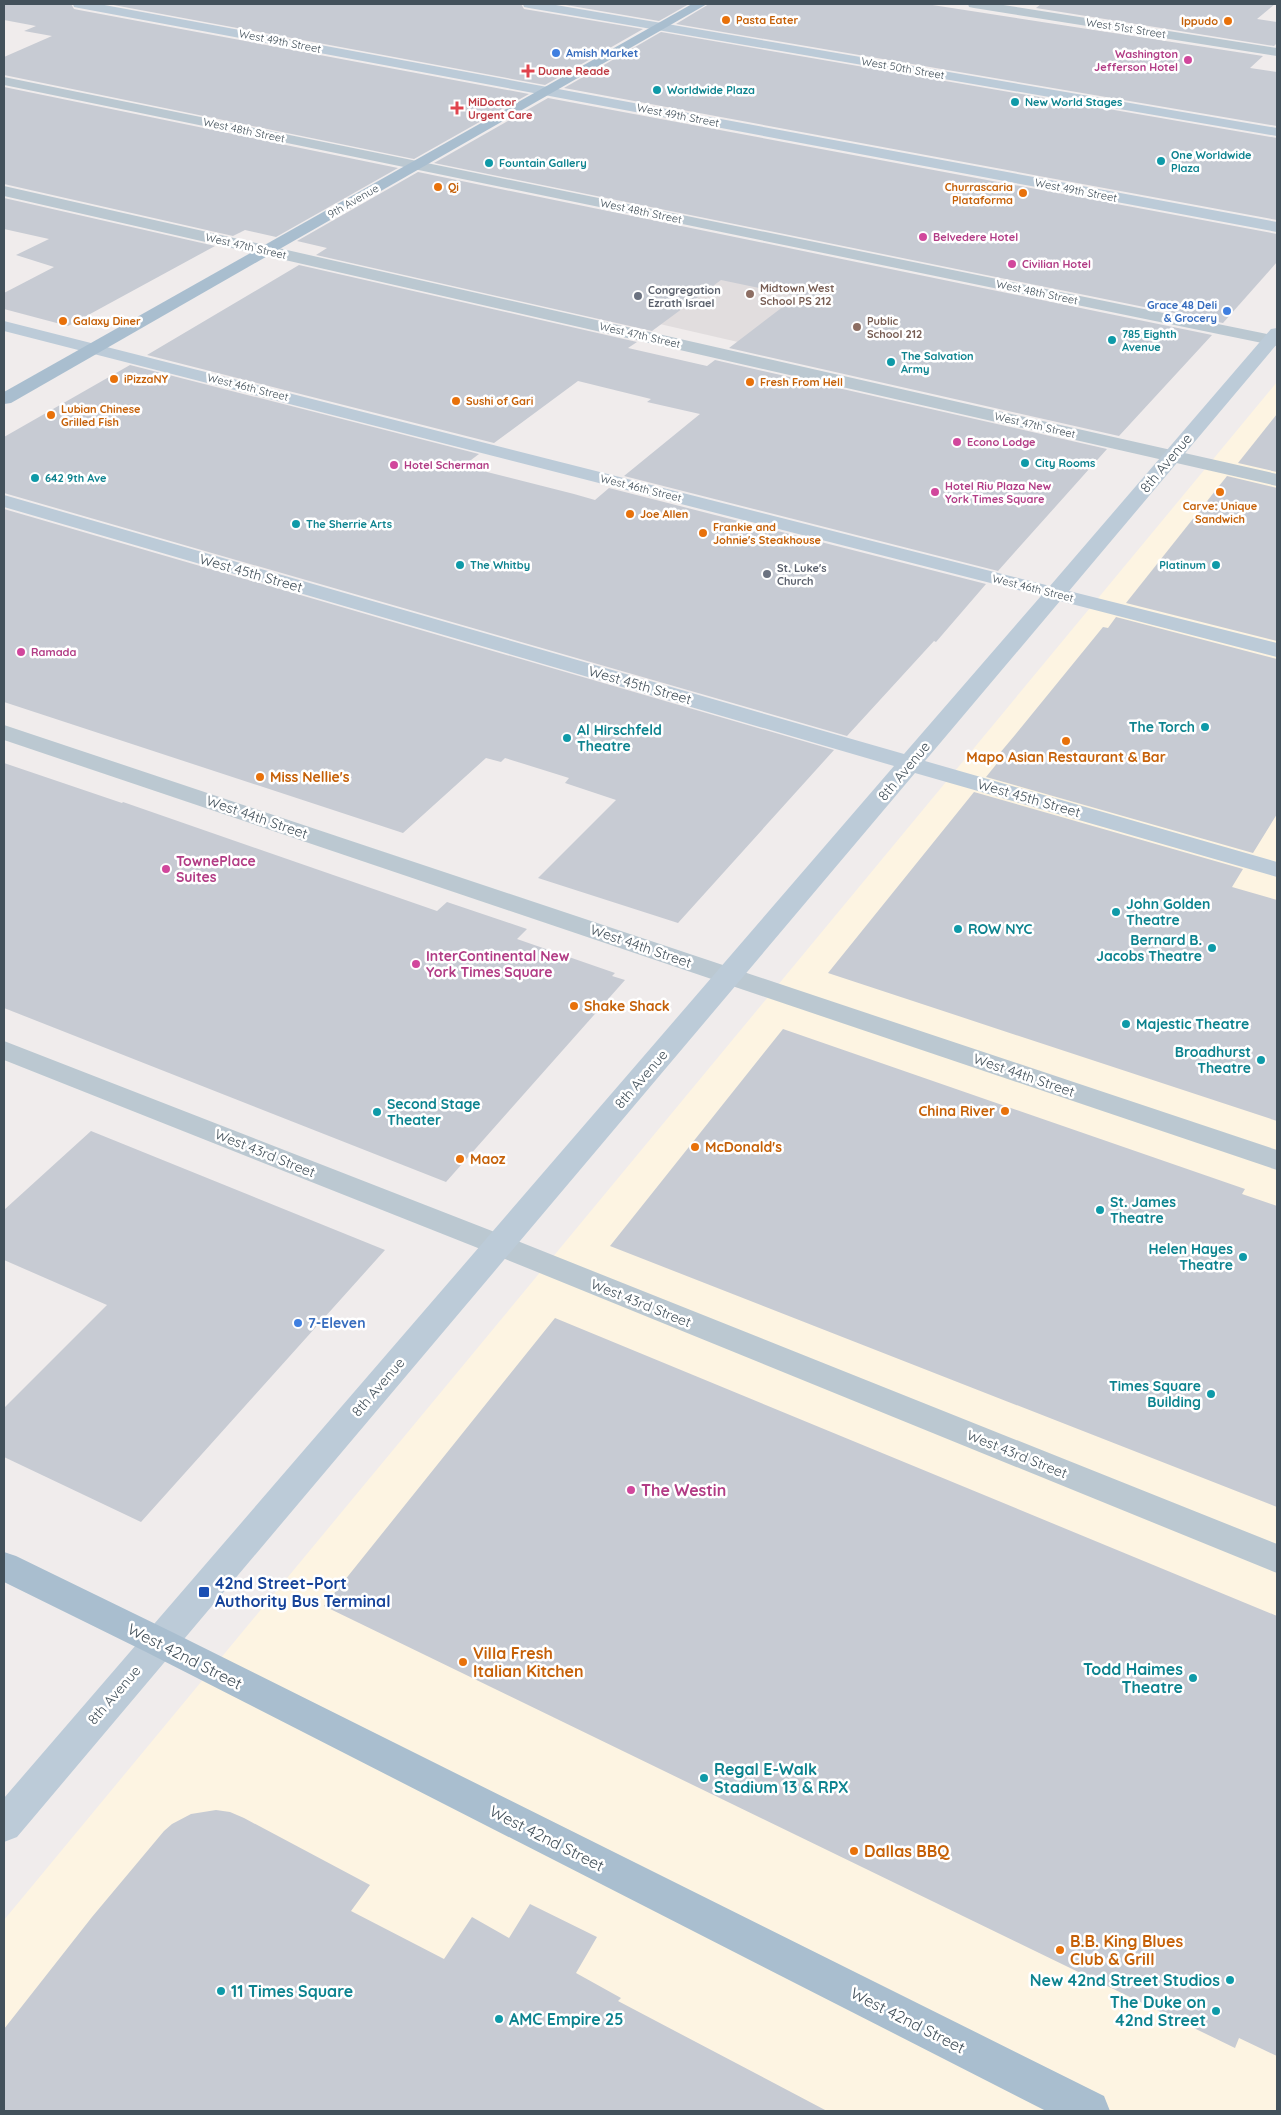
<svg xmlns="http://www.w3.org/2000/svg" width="1281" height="2115" viewBox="0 0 1281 2115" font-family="Quicksand,sans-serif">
	<rect width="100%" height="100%" fill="#f0ecec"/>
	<polygon fill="#fdf4e2" points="1277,382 1277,2111 4,2111 4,1920"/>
	<polygon fill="#e1ddde" points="729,241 871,271 773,350 625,316"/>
	<g fill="#c7cbd3">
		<polygon points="4,4 71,4 74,9 79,10 529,94 414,159 4,75 4,57 52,36 24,31 36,26 4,20"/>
		<polygon points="108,4 521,4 524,9 643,29 545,85"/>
		<polygon points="560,4 689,4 659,21"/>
		<polygon points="709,4 926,4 1263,56 1250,68 1277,72 1277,126 676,24"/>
		<polygon points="1041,4 1275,4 1257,19 1277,22 1277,43 1274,46 1036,8"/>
		<polygon points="661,32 1277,138 1277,220 564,88"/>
		<polygon points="4,87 398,168 276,237 245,230 233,236 4,184"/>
		<polygon points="548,98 1277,234 1277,262 1223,323 434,163"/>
		<polygon points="418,172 1212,335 1119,436 729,348 797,296 721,280 652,331 316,255 327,248 297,241"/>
		<polygon points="4,198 215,246 68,326 4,309 4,293 54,267 16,255 49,239 4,229"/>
		<polygon points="299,265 637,342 628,348 707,366 715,360 1107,449 998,571 624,476 700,414 647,402 651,399 578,381 494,443 147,355"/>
		<polygon points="130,365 479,454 463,466 574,494 595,500 609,488 986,584 936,642 934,641 847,736 4,493 4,437"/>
		<polygon points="1277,414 1277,472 1238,463"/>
		<polygon points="1227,476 1277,488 1277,641 1126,603"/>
		<polygon points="4,509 834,750 678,923 538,878 616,800 565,783 569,778 505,758 501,762 486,758 403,833 4,702"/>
		<polygon points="1116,617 1277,659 1277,814 1253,853 986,777 999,761 994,760 1015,735 1103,627 1108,628"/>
		<polygon points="4,763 122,803 123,802 437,911 447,902 527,929 517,939 615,973 612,976 625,980 446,1182 4,1008"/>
		<polygon points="974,792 1243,869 1232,887 1277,900 1277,1121 828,973"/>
		<polygon points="783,1029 1245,1189 1242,1194 1277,1206 1277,1507 610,1246"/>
		<polygon points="91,1131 385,1250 141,1522 4,1457 4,1408 107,1305 4,1260 4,1210"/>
		<polygon points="555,1318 1277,1616 1277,2056 1239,2038 1235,2048 324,1606"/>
		<polygon points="216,1810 230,1812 244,1818 370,1885 351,1911 444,1959 472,1917 509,1938 530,1904 597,1937 576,1973 621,1998 618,2001 827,2111 4,2111 4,2029 92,1917 164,1831 172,1824 191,1814"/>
	</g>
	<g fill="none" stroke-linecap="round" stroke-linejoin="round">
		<g fill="#bbc8d1" fill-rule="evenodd">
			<polygon points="968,4 997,4 1277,48 1277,56 974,8 969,7"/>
			<polygon points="4,77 1277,336 1277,346 4,85"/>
			<polygon points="4,186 1277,474 1277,486 4,196"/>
			<polygon points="4,725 1277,1150 1277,1170 4,740"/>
			<polygon points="4,1041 510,1238 1277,1544 1277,1573 488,1252 4,1060"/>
		</g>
		<g fill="#bccbd8" fill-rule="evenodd">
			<polygon points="73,4 99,4 1277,222 1277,232 79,8 74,7"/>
			<polygon points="523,4 550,4 1277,128 1277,136 529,8 524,7"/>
			<polygon points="4,321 1050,586 1271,329 1277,328 1277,344 1069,591 1277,643 1277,657 1060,601 925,761 1277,862 1277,877 915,773 17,1837 4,1842 4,1798 894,766 4,507 4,495 904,754 1041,596 4,331"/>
		</g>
		<g fill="#a9becf" fill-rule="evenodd">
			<polygon points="692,4 707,4 11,403 4,404 4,392"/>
			<polygon points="4,1552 16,1556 172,1632 1104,2096 1110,2111 1046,2111 146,1652 4,1582"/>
		</g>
	</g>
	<g fill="#e8710a" stroke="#fff" stroke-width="2">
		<circle cx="726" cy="20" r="5"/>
		<circle cx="1228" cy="21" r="5"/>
		<circle cx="438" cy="187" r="5"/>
		<circle cx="1023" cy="193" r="5"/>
		<circle cx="63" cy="321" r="5"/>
		<circle cx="114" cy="379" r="5"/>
		<circle cx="750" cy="382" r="5"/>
		<circle cx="456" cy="401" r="5"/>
		<circle cx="51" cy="415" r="5"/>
		<circle cx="1220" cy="492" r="5"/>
		<circle cx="630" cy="514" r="5"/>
		<circle cx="703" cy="533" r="5"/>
		<circle cx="1066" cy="741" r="5"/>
		<circle cx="260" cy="777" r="5"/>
		<circle cx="574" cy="1006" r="5"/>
		<circle cx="1005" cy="1111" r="5"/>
		<circle cx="695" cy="1147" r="5"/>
		<circle cx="460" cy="1159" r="5"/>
		<circle cx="463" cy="1662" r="5"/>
		<circle cx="854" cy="1851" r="5"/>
		<circle cx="1060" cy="1950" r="5"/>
	</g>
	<g fill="#3f7fe0" stroke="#fff" stroke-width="2">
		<circle cx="556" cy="53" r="5"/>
		<circle cx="1227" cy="311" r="5"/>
		<circle cx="298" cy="1323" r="5"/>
	</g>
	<g fill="#d1479c" stroke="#fff" stroke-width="2">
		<circle cx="1188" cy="60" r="5"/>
		<circle cx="923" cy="237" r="5"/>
		<circle cx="1012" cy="264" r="5"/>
		<circle cx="957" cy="442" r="5"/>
		<circle cx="394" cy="465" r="5"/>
		<circle cx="935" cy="492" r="5"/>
		<circle cx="21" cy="652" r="5"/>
		<circle cx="166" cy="869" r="5"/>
		<circle cx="416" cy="964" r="5"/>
		<circle cx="631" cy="1490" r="5"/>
	</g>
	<g fill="#e0444e" stroke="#fff" stroke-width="2">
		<path d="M525.5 63.5h5v5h5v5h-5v5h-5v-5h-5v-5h5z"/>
		<path d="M454.5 100.5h5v5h5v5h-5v5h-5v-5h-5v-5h5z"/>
	</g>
	<g fill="#0f9aa8" stroke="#fff" stroke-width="2">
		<circle cx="657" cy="90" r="5"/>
		<circle cx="1015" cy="102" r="5"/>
		<circle cx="1161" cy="161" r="5"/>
		<circle cx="489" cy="163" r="5"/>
		<circle cx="1112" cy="340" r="5"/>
		<circle cx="891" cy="362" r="5"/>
		<circle cx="1025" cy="463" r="5"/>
		<circle cx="35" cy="478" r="5"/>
		<circle cx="296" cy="524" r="5"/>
		<circle cx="460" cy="565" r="5"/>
		<circle cx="1216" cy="565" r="5"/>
		<circle cx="1205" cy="727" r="5"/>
		<circle cx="567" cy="738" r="5"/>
		<circle cx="1116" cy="912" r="5"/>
		<circle cx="958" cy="929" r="5"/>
		<circle cx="1212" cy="948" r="5"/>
		<circle cx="1126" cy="1024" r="5"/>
		<circle cx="1261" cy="1060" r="5"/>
		<circle cx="377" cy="1112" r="5"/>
		<circle cx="1100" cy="1210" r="5"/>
		<circle cx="1243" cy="1257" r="5"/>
		<circle cx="1211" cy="1394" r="5"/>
		<circle cx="1193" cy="1678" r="5"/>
		<circle cx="704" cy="1778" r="5"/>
		<circle cx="1230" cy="1980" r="5"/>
		<circle cx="221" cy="1991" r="5"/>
		<circle cx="1216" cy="2011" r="5"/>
		<circle cx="499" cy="2019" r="5"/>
	</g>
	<g fill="#8d6e63" stroke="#fff" stroke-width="2">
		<circle cx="750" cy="294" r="5"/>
		<circle cx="857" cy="327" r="5"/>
	</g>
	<g fill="#6b7280" stroke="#fff" stroke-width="2">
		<circle cx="638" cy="296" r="5"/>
		<circle cx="767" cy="574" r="5"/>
	</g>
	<rect fill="#1a4fb4" stroke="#fff" stroke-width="2" x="198" y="1586" width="12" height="12" rx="2.5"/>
	<g text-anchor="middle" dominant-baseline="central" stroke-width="5" stroke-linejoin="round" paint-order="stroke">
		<g font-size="11" font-weight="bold" fill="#c56008" stroke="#fff" text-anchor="start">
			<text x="736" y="20">Pasta Eater</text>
			<text x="1218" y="21" text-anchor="end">Ippudo</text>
			<text x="448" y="187">Qi</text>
			<text x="1013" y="187" text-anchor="end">Churrascaria<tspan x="1013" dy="13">Plataforma</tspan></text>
			<text x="73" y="321">Galaxy Diner</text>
			<text x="124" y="379">iPizzaNY</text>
			<text x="760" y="382">Fresh From Hell</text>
			<text x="466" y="401">Sushi of Gari</text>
			<text x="61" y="409">Lubian Chinese<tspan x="61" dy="13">Grilled Fish</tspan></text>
			<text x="1220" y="506" text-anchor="middle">Carve: Unique<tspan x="1220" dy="13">Sandwich</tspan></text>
			<text x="640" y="514">Joe Allen</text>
			<text x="713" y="527">Frankie and<tspan x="713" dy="13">Johnie's Steakhouse</tspan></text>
		</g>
		<g font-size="11" fill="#43515b" stroke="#fff">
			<text transform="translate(1126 28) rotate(9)">West 51st Street</text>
			<text transform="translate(280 41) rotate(11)">West 49th Street</text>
			<text transform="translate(903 68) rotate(10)">West 50th Street</text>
			<text transform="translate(678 115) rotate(11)">West 49th Street</text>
			<text transform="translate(244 130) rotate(12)">West 48th Street</text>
			<text transform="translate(1076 190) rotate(11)">West 49th Street</text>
			<text transform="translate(353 201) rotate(-30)">9th Avenue</text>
			<text transform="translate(641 211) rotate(12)">West 48th Street</text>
			<text transform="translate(246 246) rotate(13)">West 47th Street</text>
			<text transform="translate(1037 292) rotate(12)">West 48th Street</text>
			<text transform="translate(640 335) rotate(13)">West 47th Street</text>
			<text transform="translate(248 387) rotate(14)">West 46th Street</text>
			<text transform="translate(1035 425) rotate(13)">West 47th Street</text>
			<text transform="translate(641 488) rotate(14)">West 46th Street</text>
			<text transform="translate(1033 588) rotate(14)">West 46th Street</text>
		</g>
		<g font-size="11" font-weight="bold" fill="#366cbe" stroke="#fff" text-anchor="start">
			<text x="566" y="53">Amish Market</text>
			<text x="1217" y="305" text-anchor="end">Grace 48 Deli<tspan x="1217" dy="13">&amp; Grocery</tspan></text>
		</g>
		<g font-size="11" font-weight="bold" fill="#b23c85" stroke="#fff" text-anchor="start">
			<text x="1178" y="54" text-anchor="end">Washington<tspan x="1178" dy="13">Jefferson Hotel</tspan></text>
			<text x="933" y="237">Belvedere Hotel</text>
			<text x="1022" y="264">Civilian Hotel</text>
			<text x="967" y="442">Econo Lodge</text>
			<text x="404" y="465">Hotel Scherman</text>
			<text x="945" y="486">Hotel Riu Plaza New<tspan x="945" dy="13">York Times Square</tspan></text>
			<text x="31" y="652">Ramada</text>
		</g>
		<g font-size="11" font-weight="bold" fill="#be3a42" stroke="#fff" text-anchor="start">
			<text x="538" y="71">Duane Reade</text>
			<text x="468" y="102">MiDoctor<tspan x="468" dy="13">Urgent Care</tspan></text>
		</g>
		<g font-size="11" font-weight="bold" fill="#0d838f" stroke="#fff" text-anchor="start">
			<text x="667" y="90">Worldwide Plaza</text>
			<text x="1025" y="102">New World Stages</text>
			<text x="1171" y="155">One Worldwide<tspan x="1171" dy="13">Plaza</tspan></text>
			<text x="499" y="163">Fountain Gallery</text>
			<text x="1122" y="334">785 Eighth<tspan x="1122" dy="13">Avenue</tspan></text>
			<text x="901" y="356">The Salvation<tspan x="901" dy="13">Army</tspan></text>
			<text x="1035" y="463">City Rooms</text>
			<text x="45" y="478">642 9th Ave</text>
			<text x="306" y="524">The Sherrie Arts</text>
			<text x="470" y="565">The Whitby</text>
			<text x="1206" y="565" text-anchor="end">Platinum</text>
		</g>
		<g font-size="11" font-weight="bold" fill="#785e54" stroke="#fff" text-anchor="start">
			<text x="760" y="288">Midtown West<tspan x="760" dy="13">School PS 212</tspan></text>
			<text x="867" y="321">Public<tspan x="867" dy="13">School 212</tspan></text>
		</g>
		<g font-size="11" font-weight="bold" fill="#5b616d" stroke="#fff" text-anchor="start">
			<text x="648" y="290">Congregation<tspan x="648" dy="13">Ezrath Israel</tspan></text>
			<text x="777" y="568">St. Luke's<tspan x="777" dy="13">Church</tspan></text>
		</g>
		<g font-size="14" fill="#43515b" stroke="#fff">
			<text transform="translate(1166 463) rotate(-50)">8th Avenue</text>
			<text transform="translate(251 573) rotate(16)">West 45th Street</text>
			<text transform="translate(640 685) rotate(16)">West 45th Street</text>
			<text transform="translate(904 771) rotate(-50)">8th Avenue</text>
			<text transform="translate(1029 798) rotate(16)">West 45th Street</text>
			<text transform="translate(257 817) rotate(19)">West 44th Street</text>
			<text transform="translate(641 946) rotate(19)">West 44th Street</text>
			<text transform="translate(1024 1075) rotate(19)">West 44th Street</text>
			<text transform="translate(641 1079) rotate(-49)">8th Avenue</text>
			<text transform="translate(265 1153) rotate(22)">West 43rd Street</text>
			<text transform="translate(641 1303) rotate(22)">West 43rd Street</text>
			<text transform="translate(378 1387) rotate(-49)">8th Avenue</text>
			<text transform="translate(1017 1454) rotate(22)">West 43rd Street</text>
			<text transform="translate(114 1695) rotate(-49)">8th Avenue</text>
		</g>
		<g font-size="14" font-weight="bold" fill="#0d838f" stroke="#fff" text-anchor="start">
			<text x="1195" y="727" text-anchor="end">The Torch</text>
			<text x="577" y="730">Al Hirschfeld<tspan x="577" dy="16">Theatre</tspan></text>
			<text x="1126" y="904">John Golden<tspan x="1126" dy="16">Theatre</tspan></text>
			<text x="968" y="929">ROW NYC</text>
			<text x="1202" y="940" text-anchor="end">Bernard B.<tspan x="1202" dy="16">Jacobs Theatre</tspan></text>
			<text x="1136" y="1024">Majestic Theatre</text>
			<text x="1251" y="1052" text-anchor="end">Broadhurst<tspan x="1251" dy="16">Theatre</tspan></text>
			<text x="387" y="1104">Second Stage<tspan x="387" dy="16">Theater</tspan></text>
			<text x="1110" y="1202">St. James<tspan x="1110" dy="16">Theatre</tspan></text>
			<text x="1233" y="1249" text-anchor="end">Helen Hayes<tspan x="1233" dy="16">Theatre</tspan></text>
			<text x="1201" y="1386" text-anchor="end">Times Square<tspan x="1201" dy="16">Building</tspan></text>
		</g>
		<g font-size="14" font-weight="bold" fill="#c56008" stroke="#fff" text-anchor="start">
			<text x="1066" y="757" text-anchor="middle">Mapo Asian Restaurant &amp; Bar</text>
			<text x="270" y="777">Miss Nellie's</text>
			<text x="584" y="1006">Shake Shack</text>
			<text x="995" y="1111" text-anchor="end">China River</text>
			<text x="705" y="1147">McDonald's</text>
			<text x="470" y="1159">Maoz</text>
		</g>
		<g font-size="14" font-weight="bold" fill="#b23c85" stroke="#fff" text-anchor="start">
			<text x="176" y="861">TownePlace<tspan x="176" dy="16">Suites</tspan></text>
			<text x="426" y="956">InterContinental New<tspan x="426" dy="16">York Times Square</tspan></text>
		</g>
		<g font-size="14" font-weight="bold" fill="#366cbe" stroke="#fff" text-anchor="start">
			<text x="308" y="1323">7-Eleven</text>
		</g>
		<g font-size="16" font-weight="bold" fill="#b23c85" stroke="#fff" text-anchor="start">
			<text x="641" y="1490">The Westin</text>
		</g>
		<g font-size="16" font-weight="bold" fill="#164399" stroke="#fff" text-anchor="start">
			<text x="215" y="1583">42nd Street–Port<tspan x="215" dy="18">Authority Bus Terminal</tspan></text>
		</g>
		<g font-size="16" font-weight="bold" fill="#c56008" stroke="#fff" text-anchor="start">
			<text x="473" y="1653">Villa Fresh<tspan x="473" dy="18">Italian Kitchen</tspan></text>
			<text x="864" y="1851">Dallas BBQ</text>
			<text x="1070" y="1941">B.B. King Blues<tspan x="1070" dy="18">Club &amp; Grill</tspan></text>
		</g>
		<g font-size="16" fill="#43515b" stroke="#fff">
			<text transform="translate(185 1656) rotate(27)">West 42nd Street</text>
			<text transform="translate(547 1838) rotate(27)">West 42nd Street</text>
			<text transform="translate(908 2020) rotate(27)">West 42nd Street</text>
		</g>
		<g font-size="16" font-weight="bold" fill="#0d838f" stroke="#fff" text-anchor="end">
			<text x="1183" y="1669">Todd Haimes<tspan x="1183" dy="18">Theatre</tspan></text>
			<text x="714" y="1769" text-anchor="start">Regal E-Walk<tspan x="714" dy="18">Stadium 13 &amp; RPX</tspan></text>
			<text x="1220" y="1980">New 42nd Street Studios</text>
			<text x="231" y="1991" text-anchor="start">11 Times Square</text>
			<text x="1206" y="2002">The Duke on<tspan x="1206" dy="18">42nd Street</tspan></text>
			<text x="509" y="2019" text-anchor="start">AMC Empire 25</text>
		</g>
	</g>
	<rect width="1281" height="2115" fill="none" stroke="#43515b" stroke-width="10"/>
</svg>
